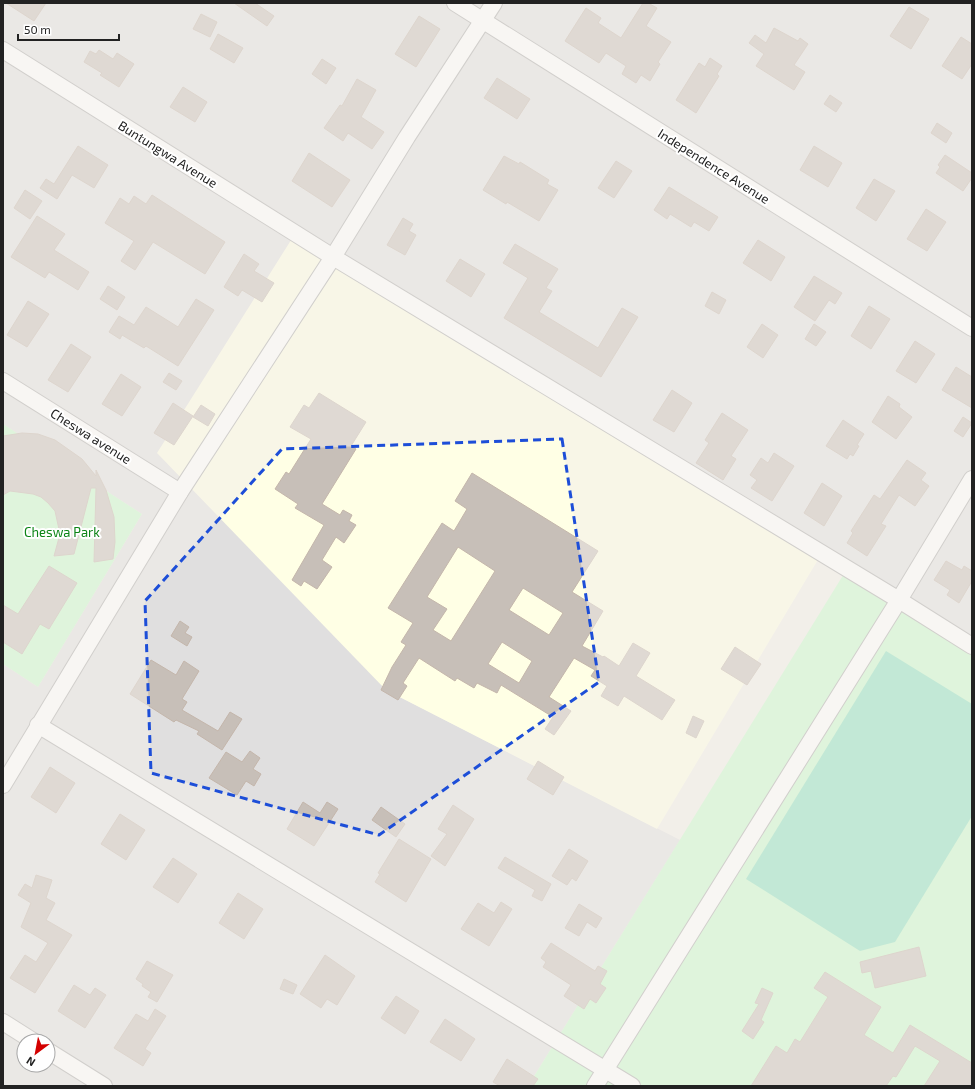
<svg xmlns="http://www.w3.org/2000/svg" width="975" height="1089" viewBox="0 0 975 1089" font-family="'Exo 2',sans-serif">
	<rect width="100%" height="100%" fill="#f2efe9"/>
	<path fill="#e0dfdf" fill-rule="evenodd" d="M3,3H972V639L822,553L386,690L680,840L528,1086H3V664L38,687L142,514L3,424ZM24,1041H48V1065H24Z"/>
	<polygon fill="#ffffe5" points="298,229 822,553 657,829 386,690 157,453"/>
	<g fill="#c8facc">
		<polygon points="3,424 142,514 38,687 3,664"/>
		<polygon points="850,564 972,639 972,1086 528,1086"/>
	</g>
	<polygon fill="#88e0be" points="886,651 972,704 972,816 895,942 860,951 746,879"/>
	<g fill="#c7bfb8" stroke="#c4b6ab" fill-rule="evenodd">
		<polygon points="6,3 46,3 34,21"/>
		<polygon points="234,3 255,3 274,16 267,26"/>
		<polygon points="643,3 648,3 657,8 646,26 671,42 658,62 660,64 650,81 641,75 636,83 622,74 626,66 606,53 599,63 565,41 586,8 601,18 598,23 621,38"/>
		<polygon points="909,7 929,19 911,49 890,36"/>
		<polygon points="201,14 217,22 210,37 193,29"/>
		<polygon points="419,16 440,29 416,67 395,54"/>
		<polygon points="774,28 798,41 800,38 808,44 794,65 805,72 794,90 756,66 764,54 749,43 755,35 766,43"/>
		<polygon points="218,34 243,48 234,63 210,49"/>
		<polygon points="961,37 972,44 972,64 962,79 942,66"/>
		<polygon points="99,50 113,59 117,53 134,64 119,87 100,75 102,73 84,62 90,51 96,54"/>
		<polygon points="710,58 722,66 717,74 719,76 696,113 676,100 699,63 705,67"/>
		<polygon points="322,59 336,68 326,84 312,74"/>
		<polygon points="497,78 530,99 517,119 484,98"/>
		<polygon points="357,79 376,90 361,117 384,132 372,149 348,133 343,141 324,128 340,105 342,106"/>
		<polygon points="183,87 207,102 195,122 170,107"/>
		<polygon points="830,95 842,103 836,112 824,104"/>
		<polygon points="937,123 952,133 946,143 931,133"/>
		<polygon points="78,146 108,165 94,188 72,175 57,199 40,188 46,179 54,184"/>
		<polygon points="814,146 842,163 828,187 800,170"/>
		<polygon points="309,153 350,180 332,207 292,181"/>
		<polygon points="945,155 972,173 972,178 963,191 936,173 940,167 938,165"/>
		<polygon points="504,156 519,164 520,162 549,180 547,184 558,190 539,221 507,202 506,204 483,190"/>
		<polygon points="616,161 632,171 614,198 598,188"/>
		<polygon points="874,179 895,191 876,221 856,208"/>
		<polygon points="669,187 718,217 709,231 694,222 691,227 670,214 667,219 654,210"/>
		<polygon points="25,190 42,201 30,219 14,208"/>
		<polygon points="152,195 225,242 205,274 153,242 135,270 121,261 134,241 105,223 120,198 129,204 134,196 146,204"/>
		<polygon points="926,209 946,222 927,251 907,239"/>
		<polygon points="37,216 65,234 54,250 89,272 78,290 49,272 45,278 11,257"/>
		<polygon points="403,218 413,224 409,231 416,235 405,255 387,245"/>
		<polygon points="758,240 785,257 771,281 743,263"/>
		<polygon points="515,244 558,269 546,288 552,291 539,312 598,348 622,308 638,317 601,377 504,318 528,278 503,263"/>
		<polygon points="244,254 259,264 254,271 274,283 262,302 242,290 238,296 224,287"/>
		<polygon points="460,259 485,274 471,297 446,281"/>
		<polygon points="814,276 842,293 835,304 829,300 815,321 794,307"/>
		<polygon points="108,286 125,297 117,310 100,299"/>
		<polygon points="712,292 726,300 719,314 705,306"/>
		<polygon points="196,299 214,310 178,366 146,346 144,348 122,335 120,339 109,332 119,316 134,325 146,307 178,327"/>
		<polygon points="28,301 49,314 27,347 7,335"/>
		<polygon points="869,306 890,319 871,349 851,336"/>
		<polygon points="762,324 778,335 763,358 747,347"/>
		<polygon points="814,324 826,332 816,346 805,339"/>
		<polygon points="915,341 935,354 916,383 896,371"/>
		<polygon points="71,344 91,357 68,392 48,380"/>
		<polygon points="956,367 972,377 972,408 942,390"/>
		<polygon points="169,373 182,381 176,390 163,382"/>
		<polygon points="121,374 141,387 122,416 102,404"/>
		<polygon points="672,390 692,403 674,432 653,420"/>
		<polygon points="319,393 366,422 351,446 356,449 322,504 340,515 343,510 352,515 349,521 356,525 344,543 336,537 322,560 332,567 317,589 304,581 301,586 292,580 324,525 295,508 298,504 275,489 286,472 289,474 311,439 290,427 304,405 309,408"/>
		<polygon points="888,396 900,404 899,407 912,417 896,439 872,422"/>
		<polygon points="173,403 193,416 174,445 154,433"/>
		<polygon points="201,405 215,414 208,426 193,417"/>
		<polygon points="722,413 748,430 731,456 736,459 723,480 696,463 709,443 705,440"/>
		<polygon points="963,417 972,423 963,437 954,431"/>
		<polygon points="843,420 864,434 857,445 859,446 853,456 850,454 847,459 826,446"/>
		<polygon points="22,433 38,434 55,440 82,459 96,476 96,470 106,490 114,517 115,542 113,559 94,562 96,488 91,488 74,554 54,556 60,534 55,511 48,503 41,497 33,494 10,491 3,495 3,436"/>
		<polygon points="774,453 794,466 772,501 751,488 757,480 750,475 761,458 768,463"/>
		<polygon points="907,460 926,473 921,480 929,486 915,506 899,495 881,524 886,526 867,556 847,543 853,533 851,531 874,495 880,499"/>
		<path d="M472,473L598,551L572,592L603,611L582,646L603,657L604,656L619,666L633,643L650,653L636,676L675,700L662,720L624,696L618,706L601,696L607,686L591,676L595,670L574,658L549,697L571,711L554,735L545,729L553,717L501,685L497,693L477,683L474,688L457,678L455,681L419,658L403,683L407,686L398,700L381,690L392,667L406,645L401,642L413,623L388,608L442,523L454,531L467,509L455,501ZM458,547L495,571L451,641L433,630L447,609L427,597ZM523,588L563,613L549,635L509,610ZM502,642L532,661L519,683L488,664Z"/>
		<polygon points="822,483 842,496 824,526 804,513"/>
		<polygon points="946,561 962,570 964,566 972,571 972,581 959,603 947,595 950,590 934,580"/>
		<polygon points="49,566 77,583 49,629 40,624 22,654 3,642 3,605 18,614"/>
		<polygon points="180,621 189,627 185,633 192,637 187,646 171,636"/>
		<polygon points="735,647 761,664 747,685 721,669"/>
		<polygon points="151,660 176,675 184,661 199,671 182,699 187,702 182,710 218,731 230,712 242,719 222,750 197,734 199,731 176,720 174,722 130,694"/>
		<polygon points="693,716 704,721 696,738 686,733"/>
		<polygon points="250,751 260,758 253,769 261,774 254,786 246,781 237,795 209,778 226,752 242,762"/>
		<polygon points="538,761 564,777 553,795 527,779"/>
		<polygon points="50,767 75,783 56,813 31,797"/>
		<polygon points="303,802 320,813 327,802 338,809 314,846 287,829"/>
		<polygon points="453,805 474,819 445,866 431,856 447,834 438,829"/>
		<polygon points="381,807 405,824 396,837 372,820"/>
		<polygon points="120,814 145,830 126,860 101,844"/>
		<polygon points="399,839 431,859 406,902 375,882 380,874 378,873"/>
		<polygon points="569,849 588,861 576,881 572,878 567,885 552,876"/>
		<polygon points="505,857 551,884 542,901 532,896 535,890 498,868"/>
		<polygon points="173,858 197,874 178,903 153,887"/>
		<polygon points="36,875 52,880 46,898 55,903 46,920 72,935 35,993 10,978 25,955 36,962 48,943 21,927 31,903 18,895 25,884 32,888"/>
		<polygon points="238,893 263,909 244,939 219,923"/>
		<polygon points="501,902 512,909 489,946 461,929 478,903 494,913"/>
		<polygon points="579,904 602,918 596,928 587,922 579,936 565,928"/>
		<polygon points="551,943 595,971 598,966 607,971 600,984 606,988 596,1003 590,999 584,1009 564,996 571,985 543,967 546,962 541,958"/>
		<polygon points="919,947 926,976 875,988 871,971 862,973 860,962"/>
		<polygon points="325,955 355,976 337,1005 327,999 321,1008 300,994"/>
		<polygon points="147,961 173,975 157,1002 148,997 151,992 142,986 143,984 136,979"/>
		<polygon points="825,972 881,1007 864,1035 893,1053 910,1025 972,1063 972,1086 924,1086 940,1061 915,1046 896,1077 893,1076 886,1086 751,1086 776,1046 787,1053 795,1039 800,1042 828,997 814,988"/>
		<polygon points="284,979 297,985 293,994 280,989"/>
		<polygon points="74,985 90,995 95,988 106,995 85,1028 58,1011"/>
		<polygon points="762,988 773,993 761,1020 764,1022 753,1039 742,1031 759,1004 755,1003"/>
		<polygon points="396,996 419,1011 405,1034 381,1018"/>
		<polygon points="155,1009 166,1016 145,1049 151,1053 143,1066 114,1048 136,1014 148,1021"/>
		<polygon points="445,1019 475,1039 461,1061 430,1042"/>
		<polygon points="507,1059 538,1079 533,1086 500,1086 493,1082"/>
	</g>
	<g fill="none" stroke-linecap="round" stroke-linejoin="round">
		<g stroke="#a9a9a9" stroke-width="18">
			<g id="street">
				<polyline points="455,3 972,328"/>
				<polyline points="3,50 333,257 899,600 972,646"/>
				<polyline points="3,381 180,492"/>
				<polyline points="38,725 632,1086"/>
				<polyline points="3,785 180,492 333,257 407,137 494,3"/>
				<polyline points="3,1022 33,1041"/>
				<polyline points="48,1051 104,1086"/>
				<polyline points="595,1086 899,600 972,479"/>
			</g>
		</g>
		<use href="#street" stroke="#fff" stroke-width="16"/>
	</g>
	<path d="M0 0H975V1089H0ZM562,439L599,682L379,835L151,773L145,601L282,449Z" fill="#f2efe9" fill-opacity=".55" fill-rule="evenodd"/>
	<path fill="none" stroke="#1d4ed8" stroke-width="3" stroke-dasharray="8 5" stroke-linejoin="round" d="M562,439L599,682L379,835L151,773L145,601L282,449Z"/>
	<g text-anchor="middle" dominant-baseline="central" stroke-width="4" stroke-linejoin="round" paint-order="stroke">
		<g font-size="13" fill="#222" stroke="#fff">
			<text transform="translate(168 154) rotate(32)">Buntungwa Avenue</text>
			<text transform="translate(714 166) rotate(32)">Independence Avenue</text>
			<text transform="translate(91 436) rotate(32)">Cheswa avenue</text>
		</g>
		<g font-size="13" fill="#0c8416" stroke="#fff">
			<text x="62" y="532">Cheswa Park</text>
		</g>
	</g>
	<rect width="975" height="1089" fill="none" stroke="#222222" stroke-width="8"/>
	<g transform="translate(36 1053) rotate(212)"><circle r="19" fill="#ffffff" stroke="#a7a7a7"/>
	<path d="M0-3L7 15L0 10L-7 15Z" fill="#d40000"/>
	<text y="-6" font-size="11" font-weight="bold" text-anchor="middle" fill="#222222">N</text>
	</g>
	<path d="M18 34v6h101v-6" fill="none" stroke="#222222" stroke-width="2"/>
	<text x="24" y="34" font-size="12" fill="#222222" stroke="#ffffff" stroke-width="3" paint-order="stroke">50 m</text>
</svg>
